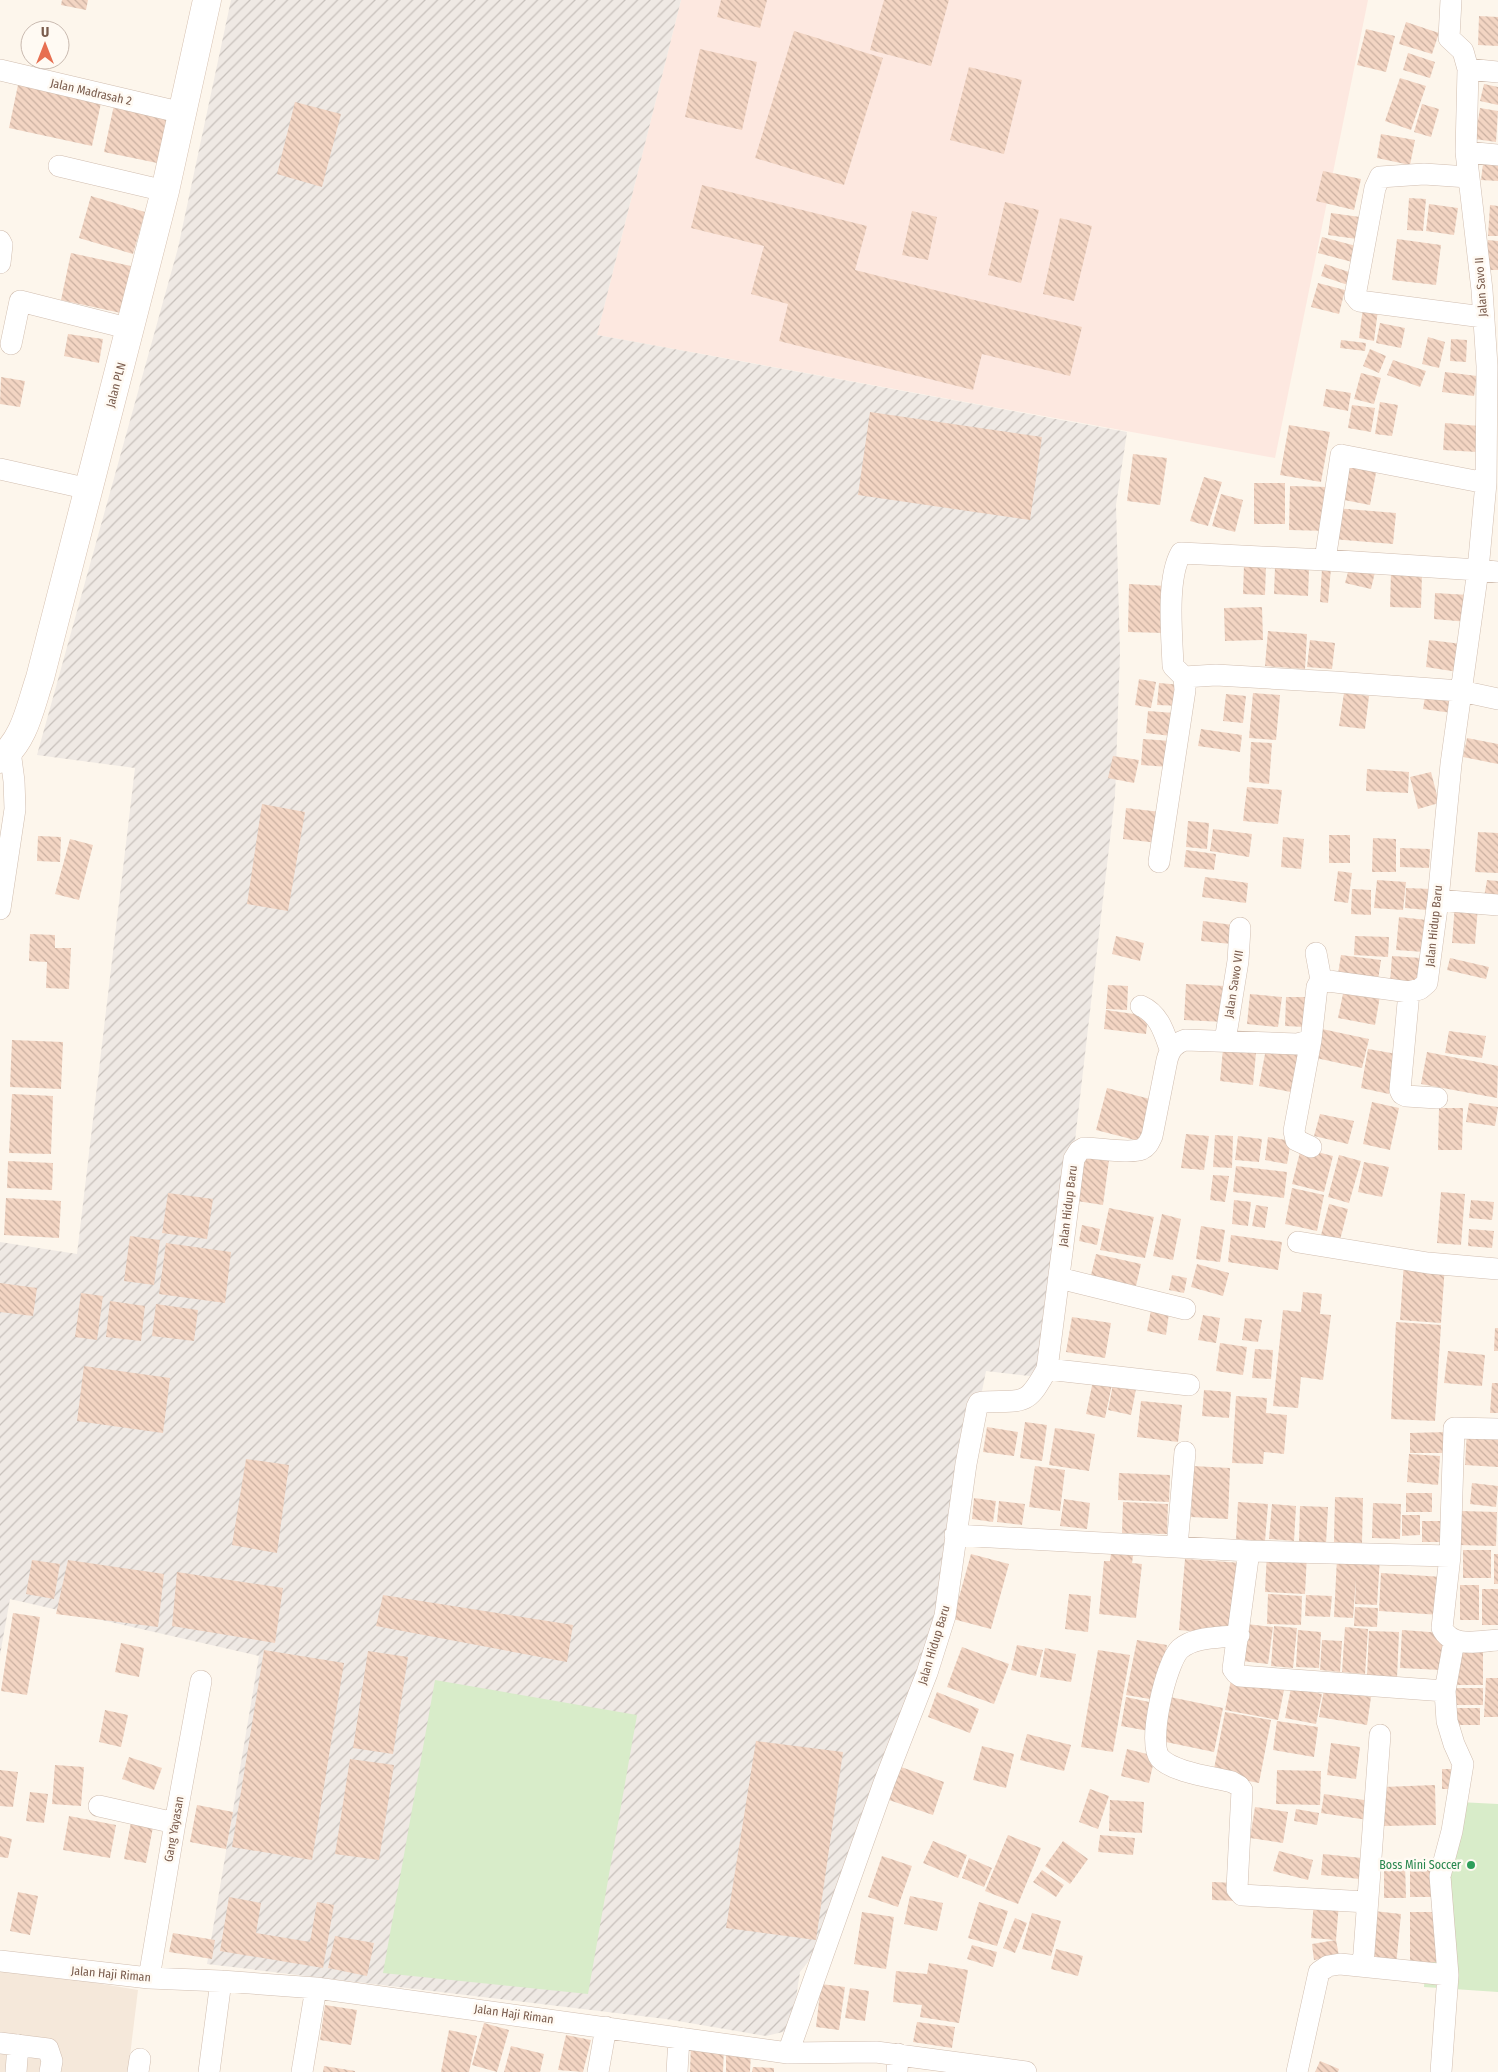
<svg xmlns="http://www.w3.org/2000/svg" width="1498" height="2072" viewBox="0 0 1498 2072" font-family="'Fira Sans Condensed',sans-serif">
<defs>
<pattern id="industrial-furrows" width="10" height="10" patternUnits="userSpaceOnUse" patternTransform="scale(1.25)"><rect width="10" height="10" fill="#efe9e4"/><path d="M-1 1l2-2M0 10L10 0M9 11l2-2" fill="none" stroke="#c7c0bb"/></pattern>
<pattern id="building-back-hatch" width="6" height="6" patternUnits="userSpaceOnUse" patternTransform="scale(1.25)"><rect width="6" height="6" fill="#f3d5c3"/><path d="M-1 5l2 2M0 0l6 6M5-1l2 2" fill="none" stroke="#cab0a1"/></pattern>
</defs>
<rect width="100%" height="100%" fill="#fdf6ec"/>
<path fill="#f5e8da" d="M0 1967 138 1990 128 2072H0Z"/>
<path fill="#fde8e0" d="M681 0H1368L1275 458 597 335Z"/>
<path fill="url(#industrial-furrows)" d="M231 0H681L597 335 1127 432 1116 505 1120 653 1115 796 1059 1278 1053 1350 1030 1376 986 1371 927 1666 829 1936 800 1972 791 2030 766 2036 666 2019 207 1964 259 1656 10 1599 0 1655V1242L77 1254 135 768 37 755 178 248Z"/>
<path fill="#d8ecc9" d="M435 1680 637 1715 588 1994 383 1973Z
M1459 1802 1498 1804V1992L1424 1987 1429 1925Z"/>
<path fill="url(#building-back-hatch)" d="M62 0H88L86 10 61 5Z
M721 0H767L760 28 717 17Z
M884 0H949L931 66 870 50Z
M1479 16 1498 17V46L1478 45Z
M1406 22 1439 33 1432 54 1399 44Z
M1366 29 1395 36 1386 72 1357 65Z
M794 31 883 58 844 185 755 158Z
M700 49 757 62 742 130 685 117Z
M1408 53 1435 62 1430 78 1403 70Z
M969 67 1022 80 1004 154 950 140Z
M1400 78 1426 86 1411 130 1385 121Z
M19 80 102 98 92 146 9 128Z
M1484 84 1498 87V105L1480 101Z
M295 102 341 114 322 187 277 174Z
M1422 104 1439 109 1431 137 1414 132Z
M114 105 172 117 162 164 104 152Z
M1480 108 1498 111 1496 142 1475 139Z
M1381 134 1415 140 1410 165 1377 158Z
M1484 156 1498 158V181L1481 180Z
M1323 171 1361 179 1354 210 1316 201Z
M702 185 867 226 855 270 1082 327 1070 376 982 354 973 390 779 341 788 304 751 294 764 246 691 228Z
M91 196 145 212 133 254 79 238Z
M1409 198 1426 199 1423 231 1407 230Z
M1005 202 1039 210 1021 283 988 275Z
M1429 204 1458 208 1454 235 1426 231Z
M1490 205 1498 206V236H1488Z
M912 211 937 217 928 260 902 255Z
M1331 213 1360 217 1357 239 1328 235Z
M1060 218 1092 226 1074 301 1043 294Z
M1322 237 1360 247 1356 263 1318 253Z
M1397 239 1441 245 1436 285 1392 280Z
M1488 240 1498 241V270H1487Z
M71 253 131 266 121 313 61 300Z
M1325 264 1352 273 1348 285 1321 276Z
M1318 283 1345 290 1339 314 1311 307Z
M1363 308 1378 310 1374 341 1359 338Z
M1380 323 1405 328 1401 348 1376 343Z
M68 334 103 339 99 363 64 356Z
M1428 337 1445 342 1439 368 1422 364Z
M1451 339 1467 340 1466 362 1450 361Z
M1341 340 1366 343 1365 351 1340 348Z
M1370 349 1386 356 1379 373 1363 366Z
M1393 360 1426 371 1420 387 1387 375Z
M1445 372 1477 376 1474 396 1442 392Z
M1361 373 1381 378 1374 404 1354 399Z
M1 377 25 381 20 407 0 404Z
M1326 389 1351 393 1348 411 1323 406Z
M1380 402 1398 405 1392 436 1375 434Z
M1352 405 1375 408 1371 432 1348 428Z
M870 412 1042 437 1030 520 858 495Z
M1445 423 1479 426 1477 452 1443 450Z
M1289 425 1330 432 1321 482 1280 475Z
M1133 454 1167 458 1160 505 1127 501Z
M1347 456 1378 462 1370 505 1339 499Z
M1204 477 1222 482 1208 526 1190 521Z
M1254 483H1285V524H1254Z
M1290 486 1328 487 1327 531 1289 530Z
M1221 494 1243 500 1235 532 1212 526Z
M1335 508 1396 513 1393 544 1332 539Z
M1244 565H1266L1265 595 1243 594Z
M1350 565 1375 572 1371 589 1345 583Z
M1275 567 1309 569 1308 596 1274 594Z
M1322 568H1331L1328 603 1320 602Z
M1391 572 1422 573 1421 608 1390 607Z
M1129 584 1167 586 1165 633 1128 632Z
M1435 593 1469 595 1468 622 1434 619Z
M1262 607 1263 640 1225 641 1224 608Z
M1268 631 1307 634 1305 669 1265 666Z
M1310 640 1335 643 1332 669 1307 667Z
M1429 640 1462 644 1458 672 1426 667Z
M1139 679 1156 682 1151 708 1135 705Z
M1159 683 1182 685 1181 706 1157 705Z
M1426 691 1455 695 1452 713 1423 709Z
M1253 693 1280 695 1276 740 1249 738Z
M1344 693 1369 696 1365 729 1339 726Z
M1226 694 1246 696 1243 723 1223 721Z
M1148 711 1174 713 1171 736 1146 733Z
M1201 729 1242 735 1240 752 1198 746Z
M1467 738 1498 744V764L1463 757Z
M1143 739 1171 741 1169 767 1141 765Z
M1251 742 1272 743 1269 784 1249 782Z
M1113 756 1139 760 1134 783 1108 778Z
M1367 769 1409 772 1408 793 1366 791Z
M1431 772 1439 803 1418 809 1410 777Z
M1247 787 1282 790 1278 824 1243 821Z
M262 804 305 812 288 911 247 904Z
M1126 808 1161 812 1158 843 1123 839Z
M1188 821 1209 823 1207 849 1186 847Z
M1213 829 1252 834 1249 857 1210 851Z
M1478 832 1498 833V873L1475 872Z
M1329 835H1350V863H1329Z
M38 836 61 837 60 862 37 861Z
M1283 837 1304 839 1301 869 1281 867Z
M1373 838 1396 839V872H1372Z
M70 839 93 845 79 900 55 894Z
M1400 848 1430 849 1429 868 1400 867Z
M1186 850 1216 854 1214 870 1184 867Z
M1338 871 1352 873 1348 903 1334 901Z
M1205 877 1248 883 1246 903 1202 897Z
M1377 880 1406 882 1403 910 1374 908Z
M1487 880 1498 881V899L1484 897Z
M1406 888 1432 889 1427 910 1405 908Z
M1352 889 1371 890V915L1351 914Z
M1455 904 1478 906 1475 944 1452 943Z
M1399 917 1427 920 1424 952 1396 950Z
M1203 921 1233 925 1231 944 1201 941Z
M30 934 55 935V948H71L69 989 46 988 47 962 29 961Z
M1116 936 1144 943 1140 961 1112 954Z
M1355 936 1389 937 1388 957 1354 955Z
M1341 955 1381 960 1378 980 1338 974Z
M1392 956 1421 958 1419 984 1390 982Z
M1450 958 1489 967 1486 979 1447 970Z
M1186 984 1225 986 1224 1022 1184 1020Z
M1108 985 1128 986 1127 1010 1106 1009Z
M1344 989 1380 996 1375 1025 1338 1018Z
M1250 994 1282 997 1278 1027 1247 1024Z
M1286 997H1306L1305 1027 1285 1026Z
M1106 1010 1148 1016 1146 1034 1104 1029Z
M1322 1029 1369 1039 1362 1068 1316 1058Z
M1449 1031 1486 1036 1482 1058 1445 1053Z
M12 1040 63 1042 61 1089 10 1087Z
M1267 1043 1304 1050 1296 1093 1259 1086Z
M1223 1049 1256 1053 1253 1085 1220 1081Z
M1368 1049 1397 1054 1389 1094 1361 1088Z
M1427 1052 1498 1066 1497 1098 1421 1084Z
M1107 1088 1154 1100 1143 1142 1096 1130Z
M12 1094 53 1096 51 1154 9 1153Z
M1372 1102 1399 1108 1390 1150 1363 1144Z
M1469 1103 1498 1107 1495 1126 1466 1122Z
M1439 1108H1463L1462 1150H1438Z
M1320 1114 1354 1121 1348 1144 1314 1136Z
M1186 1134 1209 1136 1204 1170 1181 1168Z
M1215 1135 1233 1136 1232 1168 1213 1167Z
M1238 1136 1262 1139 1259 1162 1235 1160Z
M1268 1137 1291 1141 1287 1164 1265 1160Z
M1301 1148 1333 1156 1324 1192 1292 1184Z
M1084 1149 1110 1153 1103 1205 1077 1201Z
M1339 1155 1361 1161 1349 1203 1328 1197Z
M8 1161 53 1163 52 1190 7 1188Z
M1364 1162 1389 1167 1382 1197 1358 1192Z
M1236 1166 1287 1172 1284 1198 1233 1192Z
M1213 1175 1229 1176 1225 1202 1210 1200Z
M1292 1188 1324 1195 1317 1231 1285 1224Z
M1441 1192 1465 1194 1461 1245 1437 1243Z
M168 1193 213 1199 207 1239 162 1233Z
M6 1198 61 1201 59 1238 4 1235Z
M1234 1200 1251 1202 1248 1226 1232 1224Z
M1471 1200 1494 1202 1492 1220 1469 1218Z
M1329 1204 1348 1209 1340 1240 1321 1235Z
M1256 1205 1268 1207 1265 1228 1252 1226Z
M1109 1208 1154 1217 1145 1258 1100 1250Z
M1162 1214 1181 1219 1173 1260 1153 1256Z
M1082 1225 1100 1229 1097 1245 1079 1241Z
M1201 1226 1225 1230 1220 1262 1196 1259Z
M1469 1229 1494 1231 1492 1248 1468 1246Z
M1231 1235 1282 1242 1278 1270 1228 1262Z
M130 1236 160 1240 154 1285 124 1281Z
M166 1243 231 1252 225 1303 159 1294Z
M1096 1254 1141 1264 1136 1286 1091 1275Z
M1404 1262 1445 1265 1441 1323 1400 1320Z
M1197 1264 1229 1273 1223 1296 1191 1287Z
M1172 1275 1187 1278 1184 1293 1169 1290Z
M0 1283 37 1288 33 1316 0 1312Z
M1303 1292 1322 1294 1320 1314 1331 1315 1323 1380 1301 1377 1298 1408 1273 1406 1283 1310 1301 1312Z
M81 1293 103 1296 97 1340 75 1337Z
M110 1301 145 1306 141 1341 106 1337Z
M156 1304 198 1310 194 1341 152 1336Z
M1151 1310 1169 1313 1166 1335 1147 1331Z
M1203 1315 1220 1318 1216 1343 1198 1340Z
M1072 1317 1111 1323 1105 1358 1066 1352Z
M1245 1318 1262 1320 1258 1342 1242 1340Z
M1396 1322 1441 1325 1435 1421 1391 1419Z
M1495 1328H1498V1351H1494Z
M1220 1343 1247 1347 1243 1375 1216 1371Z
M1255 1349 1273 1350 1271 1379 1252 1378Z
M1448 1351 1485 1355 1482 1386 1444 1383Z
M84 1366 170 1378 163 1433 77 1421Z
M1093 1381 1112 1384 1105 1418 1086 1414Z
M1492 1383H1498V1413H1490Z
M1113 1384 1136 1389 1131 1415 1108 1410Z
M1204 1390 1231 1392 1229 1418 1202 1416Z
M1236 1396 1267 1398 1266 1413 1287 1415 1284 1454 1264 1452 1263 1464 1232 1463Z
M1141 1401 1182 1405 1178 1442 1137 1437Z
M1025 1422 1047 1425 1042 1461 1020 1458Z
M987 1427 1018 1432 1014 1456 983 1452Z
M1055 1428 1095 1434 1089 1471 1049 1465Z
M1467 1431 1498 1433V1467L1465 1465Z
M1448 1432 1449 1453H1410V1433Z
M1409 1454 1440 1456 1438 1485 1407 1482Z
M246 1459 289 1465 277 1553 232 1545Z
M1035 1466 1065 1470 1060 1511 1029 1507Z
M1193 1466 1230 1468 1228 1519 1191 1517Z
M1119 1473 1170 1475 1169 1502 1118 1500Z
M1472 1483 1498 1486 1496 1507 1470 1504Z
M1406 1493H1432V1512H1406Z
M1335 1497 1363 1498 1362 1543 1334 1542Z
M974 1498 996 1501 993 1522 972 1519Z
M1064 1499 1090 1503 1087 1529 1060 1526Z
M999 1501 1025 1504 1022 1525 997 1522Z
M1123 1502 1168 1504 1167 1534 1122 1533Z
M1238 1502 1268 1504 1265 1541 1236 1539Z
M1373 1503 1401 1504 1400 1539 1372 1538Z
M1272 1504 1296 1506 1294 1541 1269 1539Z
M1300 1506 1328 1507 1326 1544 1299 1542Z
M1461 1511 1497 1512 1496 1546 1460 1545Z
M1402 1515H1420V1535L1402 1536Z
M1422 1521H1448V1542H1422Z
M1112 1547 1134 1549 1132 1563 1142 1564 1136 1618 1099 1614 1104 1561H1110Z
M1463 1550H1491V1578H1463Z
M1267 1552 1307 1554 1305 1594 1265 1592Z
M971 1554 1009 1564 991 1629 953 1619Z
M1494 1554H1498V1584H1494Z
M1380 1557 1377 1605 1355 1604 1356 1579 1353 1618 1334 1617 1337 1558Z
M1185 1559 1242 1563 1236 1635 1179 1630Z
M32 1560 60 1564 54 1599 26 1594Z
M68 1560 164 1574 158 1627 56 1614Z
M177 1572 283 1588 275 1643 172 1626Z
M1381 1573 1443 1577 1441 1615 1379 1611Z
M1460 1585H1479V1620H1460Z
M1482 1589H1498V1625H1482Z
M1069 1594 1091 1596 1088 1632 1065 1629Z
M1268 1594 1302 1596 1301 1625 1267 1624Z
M383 1595 573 1625 567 1662 376 1626Z
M1306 1595 1332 1596 1330 1617 1305 1616Z
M1355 1607 1378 1608 1377 1627 1354 1626Z
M13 1613 40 1617 27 1695 1 1691Z
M1247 1624 1273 1627 1268 1664 1242 1661Z
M1274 1626 1297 1628 1293 1668 1271 1666Z
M1345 1627 1368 1629 1365 1674 1342 1672Z
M1298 1630 1321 1632 1319 1668 1296 1667Z
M1402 1630 1443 1633 1441 1670 1400 1668Z
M1369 1631 1399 1632 1397 1678 1367 1676Z
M1137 1640 1167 1645 1156 1700 1126 1695Z
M1322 1640 1342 1641 1340 1672 1320 1670Z
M121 1643 144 1648 139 1677 115 1672Z
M1017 1645 1043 1650 1036 1676 1011 1670Z
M1456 1646H1483V1685H1456Z
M962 1647 1009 1664 994 1704 947 1687Z
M1045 1648 1076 1654 1071 1682 1040 1677Z
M264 1650 344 1663 312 1860 232 1847Z
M1098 1650 1130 1655 1113 1752 1081 1747Z
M368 1651 408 1657 393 1754 353 1748Z
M1486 1678H1498V1717H1484Z
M1231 1680 1284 1690 1278 1720 1225 1710Z
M1291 1688 1322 1694 1316 1724 1285 1718Z
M1455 1688H1483V1705H1455Z
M1324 1690 1371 1697 1367 1725 1319 1717Z
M937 1692 979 1709 970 1733 928 1717Z
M1126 1697 1154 1703 1149 1731 1121 1726Z
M1170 1697 1223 1708 1214 1752 1161 1741Z
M1452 1708H1480V1725H1453Z
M105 1710 128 1715 121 1747 99 1742Z
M1225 1712 1271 1720 1259 1783 1213 1774Z
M1277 1721 1318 1727 1314 1757 1273 1750Z
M1027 1734 1071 1745 1064 1771 1020 1760Z
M756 1741 843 1752 816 1940 726 1928Z
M1331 1743 1360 1747 1356 1779 1327 1775Z
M982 1746 1014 1754 1006 1788 973 1780Z
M1127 1749 1155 1756 1149 1783 1121 1776Z
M129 1757 162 1768 154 1790 122 1779Z
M350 1759 394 1765 379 1860 335 1854Z
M55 1765 84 1767 81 1806 52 1804Z
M901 1767 944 1782 933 1815 889 1800Z
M1442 1769H1457L1456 1789H1442Z
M0 1770 18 1772 13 1807 0 1806Z
M1277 1770 1321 1771 1320 1805 1276 1804Z
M1435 1785 1436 1825 1384 1826 1383 1787Z
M1090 1789 1109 1796 1098 1829 1079 1822Z
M30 1792 48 1794 44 1823 26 1821Z
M1324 1794 1371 1801 1368 1820 1321 1813Z
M1110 1800 1144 1802 1142 1833 1109 1831Z
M197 1805 233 1812 226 1849 190 1842Z
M1255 1807 1288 1812 1283 1843 1250 1838Z
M1296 1809 1319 1813 1317 1825 1294 1821Z
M69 1816 116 1825 110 1858 63 1850Z
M132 1817 154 1822 146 1863 124 1859Z
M1008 1835 1041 1848 1018 1904 985 1891Z
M1100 1835 1135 1838 1133 1855 1098 1852Z
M0 1836 12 1839 8 1858 0 1857Z
M933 1841 967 1855 958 1878 923 1863Z
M1063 1841 1088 1859 1070 1884 1045 1866Z
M1279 1851 1313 1860 1308 1880 1273 1871Z
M1323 1854 1362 1858 1360 1879 1321 1875Z
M882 1856 912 1866 898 1907 868 1897Z
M969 1858 992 1868 984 1887 962 1878Z
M1384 1863H1405L1406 1898H1384Z
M1436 1869V1897H1410V1870Z
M1042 1870 1064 1885 1056 1897 1033 1882Z
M1212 1882 1237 1883 1236 1901 1212 1900Z
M18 1892 38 1896 30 1935 10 1931Z
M910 1896 943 1903 937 1931 904 1924Z
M229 1897 261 1903 256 1933 310 1942 317 1902 334 1905 323 1968 220 1951Z
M1314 1901 1339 1903 1336 1940 1311 1938Z
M979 1902 1008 1911 997 1946 968 1938Z
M1374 1911 1401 1914 1396 1966 1369 1964Z
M862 1912 894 1917 886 1969 854 1964Z
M1410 1912H1436V1962L1410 1963Z
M1032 1913 1061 1921 1051 1956 1022 1949Z
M1015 1918 1027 1923 1015 1953 1003 1948Z
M173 1933 215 1940 212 1959 169 1952Z
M335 1936 374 1943 367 1976 328 1968Z
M1336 1940 1339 1956 1314 1960 1312 1944Z
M972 1945 997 1952 993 1967 967 1959Z
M1056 1949 1083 1956 1078 1976 1051 1969Z
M929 1963 968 1970 959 2023 920 2017 922 2005 893 2002 896 1971 927 1974Z
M821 1984 845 1987 839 2030 816 2027Z
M850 1988 869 1991 865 2021 845 2018Z
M325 2005 357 2010 351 2045 320 2040Z
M917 2022 955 2027 952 2048 913 2042Z
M484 2023 509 2030 497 2072 472 2065Z
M449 2030 477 2036 469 2072H441Z
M566 2035 591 2040 583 2072 558 2070Z
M691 2044 724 2046 723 2072H690Z
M511 2046 544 2054 540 2072H504Z
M726 2050 751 2051 750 2072H726Z
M1320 2061 1339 2069 1338 2072H1315Z
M324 2066 355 2071V2072H323Z
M753 2067 774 2068V2072H752Z"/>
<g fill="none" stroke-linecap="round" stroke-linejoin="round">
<g stroke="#d1beb0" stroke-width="22">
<path id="street" d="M1468 69 1498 72
M0 70 183 113
M1466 152 1498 155
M59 166 165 191
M1468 177 1424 174 1380 177 1375 188 1355 296 1359 301 1483 317
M0 241 2 245 0 263
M11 344 20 301 131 329
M0 469 89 489
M1325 560 1341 455 1486 483
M1184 677 1216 675 1335 682 1461 691 1498 699
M1159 862 1185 690 1184 677 1173 666C1172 636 1166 579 1181 553L1325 560 1478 570 1486 483 1487 366 1482 290 1466 152 1468 69 1463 51 1449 38 1451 0
M1438 900 1498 905
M0 909 15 809 14 781 10 751
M1316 953 1321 980
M1409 992 1400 1090 1402 1094 1406 1096 1437 1098
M1141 1006C1159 1014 1164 1032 1170 1049
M1311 1040 1294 1131 1296 1140 1311 1147
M1225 1041 1238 961 1240 928
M1298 1242 1428 1263 1498 1269
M1059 1278 1185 1309
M1047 1369 1189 1385
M955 1535 1249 1551 1450 1556 1442 1628C1452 1649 1479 1641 1498 1640
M1177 1547 1185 1452
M1249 1551 1233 1669 1236 1673 1240 1676 1445 1691
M1450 1556 1454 1428 1498 1429
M1239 1635C1220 1638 1195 1636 1180 1649 1166 1662 1147 1743 1160 1758 1172 1772 1213 1777 1232 1782L1239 1786 1242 1790 1237 1889 1242 1895 1367 1902
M99 1806 175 1823
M0 1961 149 1978 221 1981 316 1988 788 2053 876 2052 1026 2072
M1363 1966 1380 1735
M149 1978 175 1823 201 1681
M0 2043 48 2049 52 2061 50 2072
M788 2053 884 1783 927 1673 945 1616 966 1464 977 1407 979 1403 983 1402C1025 1400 1026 1407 1047 1369L1074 1159 1079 1151 1084 1148C1098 1148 1130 1154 1142 1149 1148 1146 1149 1142 1152 1136L1167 1060C1170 1049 1174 1044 1185 1040L1297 1044 1311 1040 1317 987 1321 980 1409 992 1420 989 1427 983 1438 900 1451 764 1478 570 1498 572
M16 2072 18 2045
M138 2072 140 2059
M209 2072 221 1981
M302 2072 316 1988
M598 2072 606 2027
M677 2072 679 2038
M897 2072 898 2054
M1297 2072 1319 1972 1328 1966 1340 1964 1448 1975
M1441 2072 1448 1975 1440 1876 1452 1831 1463 1764 1454 1744 1447 1721 1445 1691 1454 1641"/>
</g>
<g stroke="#d6c0b0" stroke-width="29">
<path id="secondary" d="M0 759C25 740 30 707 40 678L165 191 207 0"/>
</g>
<use href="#street" stroke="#fff" stroke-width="21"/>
<use href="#secondary" stroke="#fff" stroke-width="28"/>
</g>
<circle fill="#2e9e5b" stroke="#fffaf3" stroke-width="2" cx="1471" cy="1865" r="5"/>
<g text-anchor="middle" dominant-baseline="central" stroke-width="5" stroke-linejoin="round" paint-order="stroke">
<g font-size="12" fill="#7a5c4d" stroke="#fffaf3">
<text transform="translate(91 92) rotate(13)">Jalan Madrasah 2</text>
<text transform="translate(1481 287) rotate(-94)">Jalan Savo II</text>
<text transform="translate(116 385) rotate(-75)">Jalan PLN</text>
<text transform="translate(1434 926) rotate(-84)">Jalan Hidup Baru</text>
<text transform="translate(1234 984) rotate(-81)">Jalan Sawo VII</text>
<text transform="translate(1068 1206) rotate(-83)">Jalan Hidup Baru</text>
<text transform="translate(934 1645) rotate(-73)">Jalan Hidup Baru</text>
<text transform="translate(174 1829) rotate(-80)">Gang Yayasan</text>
<text transform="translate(111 1974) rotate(5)">Jalan Haji Riman</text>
<text transform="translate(514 2014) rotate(8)">Jalan Haji Riman</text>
</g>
<g font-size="12" fill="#27864d" stroke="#fffaf3" text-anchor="end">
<text x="1461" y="1865">Boss Mini Soccer</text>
</g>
</g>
<g transform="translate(45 45)"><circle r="24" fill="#fffaf3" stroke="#cabbb1"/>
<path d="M0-4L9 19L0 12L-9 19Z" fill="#e76f51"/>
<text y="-8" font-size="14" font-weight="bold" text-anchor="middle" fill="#7a5c4d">U</text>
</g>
</svg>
